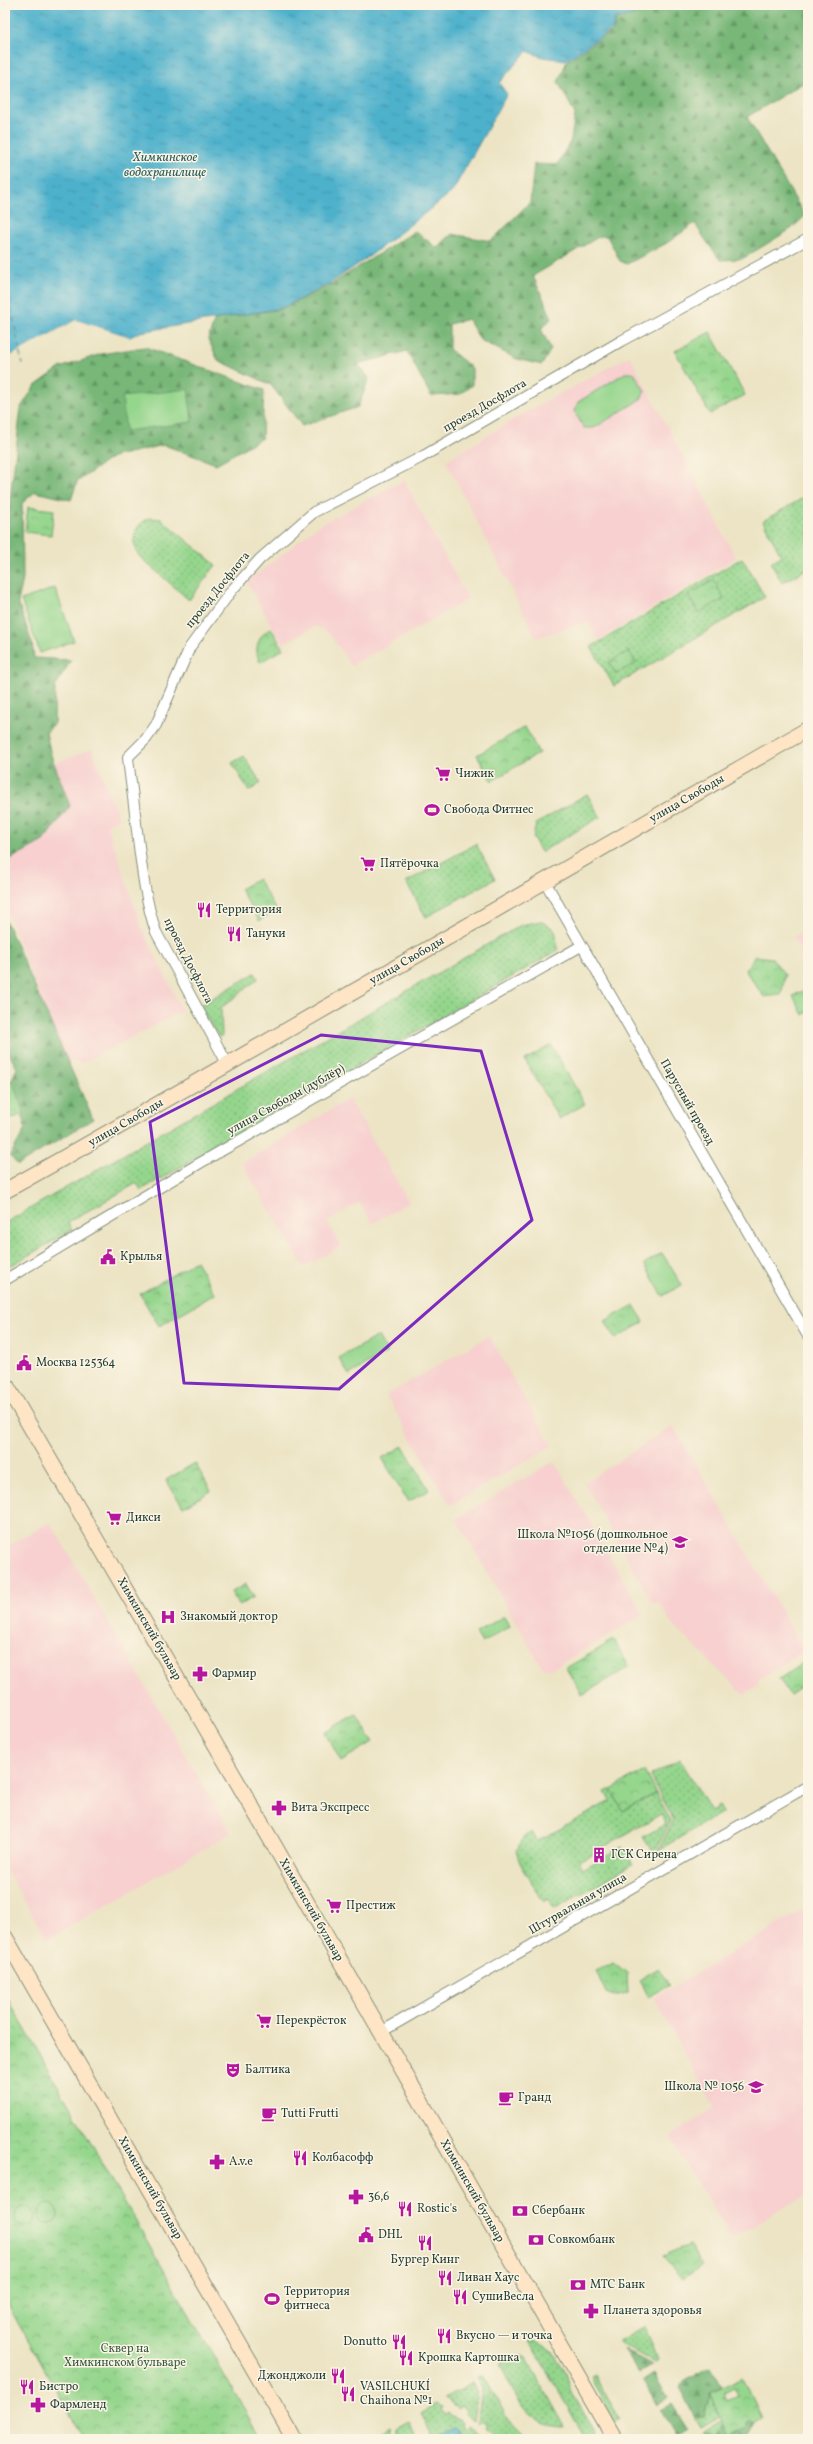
<svg xmlns="http://www.w3.org/2000/svg" width="813" height="2444" viewBox="0 0 813 2444" font-family="Vollkorn,serif">
<defs>
<pattern id="grass-dots" width="8" height="8" patternUnits="userSpaceOnUse"><rect width="8" height="8" fill="#95d68d"/><path d="M2 2h.1M6 6h.1" fill="none" stroke="#79af74" stroke-width="1.8" stroke-linecap="round"/></pattern>
<pattern id="forest-firs" width="22" height="20" patternUnits="userSpaceOnUse"><rect width="22" height="20" fill="#78b778"/><path d="M5 1l3.5 6h-7zM16 11l3.5 6h-7z" fill="#629663"/></pattern>
<pattern id="park-crowns" width="20" height="18" patternUnits="userSpaceOnUse"><rect width="20" height="18" fill="#95d68d"/><path d="M2 6a3 3 0 1 1 6 0M12 15a3 3 0 1 1 6 0" fill="none" stroke="#79af74"/></pattern>
<pattern id="water-ripples" width="26" height="14" patternUnits="userSpaceOnUse"><rect width="26" height="14" fill="#4db1cc"/><path d="M2 4q2-2 4 0t4 0M15 11q2-2 4 0t4 0" fill="none" stroke="#3f91a6"/></pattern>
</defs>
<rect width="100%" height="100%" fill="#fcf5e5"/>
<filter id="ink" filterUnits="userSpaceOnUse"><feTurbulence type="fractalNoise" baseFrequency=".025" numOctaves="2"/><feDisplacementMap in="SourceGraphic" scale="8" xChannelSelector="R" yChannelSelector="G"/><feConvolveMatrix kernelMatrix="1 2 1 2 8 2 1 2 1" color-interpolation-filters="sRGB"/></filter>
<filter id="wash" filterUnits="userSpaceOnUse"><feTurbulence type="fractalNoise" baseFrequency=".012" numOctaves="4" result="noise"/><feDisplacementMap in="SourceGraphic" scale="16" xChannelSelector="R" yChannelSelector="G"/><feGaussianBlur stdDeviation="0.9" result="paint"/><feColorMatrix in="noise" values="0 0 0 0 0 0 0 0 0 0 0 0 0 0 0 0 0 1.4 0 .05"/><feComposite in="paint" operator="in"/></filter>
<g filter="url(#wash)">
<rect width="100%" height="100%" fill="#ece4c4"/>
<path fill="#f7d0cf" d="M630 356 736 558 598 640 587 622 536 638 446 461 526 412Z
M404 480 468 599 351 666 330 634 316 626 282 644 247 582 318 526Z
M92 749 119 818 107 825 142 928 182 1011 83 1063 65 1060 5 906V782Z
M808 928V963L793 937Z
M349 1099 409 1202 372 1224 359 1202 327 1222 341 1246 304 1267 242 1163Z
M489 1336 552 1446 450 1505 386 1395Z
M673 1426 804 1650 758 1680V1685L744 1695 670 1622 659 1602 654 1605 584 1483Z
M554 1461 644 1615 551 1669 542 1667 456 1519Z
M50 1522 231 1833 47 1940 5 1868V1548Z
M808 1907V2193L732 2239 670 2137 715 2108 654 1998Z"/>
<path fill="url(#grass-dots)" stroke="#5a8a60" d="M808 495V568L782 583 771 562 781 556 763 521Z
M150 518 161 519 216 565 189 600 139 556C130 541 133 525 150 518Z
M742 558 765 597 614 686 591 647Z
M244 756 261 783 249 791 232 763Z
M587 794 600 817 541 852 533 838 536 824Z
M476 844 495 879 426 917 406 882Z
M541 921 555 930 558 949 555 952 141 1190 137 1183 68 1222 72 1230 5 1269V1223L521 925Z
M255 973 258 979 221 1008 222 1036 219 1037 199 1006Z
M680 1759 711 1811 719 1806 723 1812 657 1851 674 1820 650 1776Z
M611 1789 623 1811 656 1793 671 1821 653 1853 643 1837 666 1824 661 1814 579 1861 583 1869 623 1846 633 1864 554 1909 548 1898 543 1901 520 1863 516 1851 525 1836 532 1832 538 1841 610 1801 605 1792Z
M645 2326 658 2361 656 2363 621 2345 619 2342Z
M531 2338 553 2351 565 2370 572 2393 595 2432 591 2439H586L529 2340Z
M518 2355 527 2358 565 2427C526 2427 516 2394 500 2365Z
M483 2375 508 2420 524 2436 522 2439H506L502 2436 499 2439 485 2429 487 2425 482 2422 479 2425 478 2424 483 2389 477 2378Z
M594 2375 620 2419 615 2422 590 2377Z
M473 2383 478 2393 474 2421 465 2414 467 2410 460 2406 458 2409 444 2399Z
M710 2394 720 2417 700 2428 694 2416H704Z
M436 2405 442 2409 440 2411 446 2415 448 2413 463 2423 462 2426 467 2430 469 2427 484 2439H469L454 2428 434 2438 421 2413Z
M722 2420 724 2425 718 2437H713L709 2433 704 2434 703 2432Z
M409 2421 419 2439 399 2438 396 2428Z
M390 2427 392 2439H374L375 2437Z"/>
<path fill="url(#forest-firs)" stroke="#4c7a56" d="M648 5H808V80L747 117 805 216 791 229 742 259 720 260C712 248 701 235 695 223L667 243 627 264 620 261 607 236H600L533 276 552 318 541 329 551 349 542 365 517 359 480 340 468 319 449 324V349L472 368V385L460 394 431 396 407 351 358 364 369 378 358 407 302 426 271 385 218 360 208 339 215 319 282 309 330 285 415 231 437 248 452 234 491 241 530 202 534 164 557 165 571 140 575 114 558 82 567 61 614 30 616 19C627 18 641 15 648 5Z
M145 347 264 390 262 438 216 464 164 445 112 457 77 482 71 500 35 492 22 503 23 579 18 602 32 643 34 658 71 660 55 687 54 723 46 733 51 755 70 806 43 841 5 862V543L21 407 35 386 60 368 101 354Z
M5 919 93 1119 18 1165 10 1156 25 1129 20 1107 5 1095 17 1068 7 1050H5Z
M623 2350 653 2365 639 2374Z
M710 2367 721 2388 710 2394 704 2416H694L680 2389 682 2383Z
M654 2374 668 2398 658 2405 643 2381Z
M672 2405 687 2429 676 2436 661 2411Z
M750 2420 756 2423 746 2439H707L704 2434 710 2433 713 2437H717L724 2425 730 2436 747 2427V2422Z"/>
<path fill="url(#park-crowns)" stroke="#5a8a60" fill-rule="evenodd" d="M710 332 745 395 710 414 675 351Z
M28 507 54 510 51 535 25 532Z
M714 580 724 599 698 613 688 595Z
M271 628 283 649 260 662C253 649 258 636 271 628Z
M629 651 636 663 616 674 609 662Z
M525 727 539 753 492 781 477 755Z
M258 879 277 911 259 921 240 889Z
M755 956 772 958 785 975 781 995 764 997 745 970Z
M808 988V1012L803 1015 793 996Z
M551 1045 585 1104 559 1119 525 1060Z
M12 1081 24 1114 5 1121V1084Z
M196 1261 215 1294 159 1326 140 1294Z
M634 1305 644 1322 615 1339 605 1321Z
M403 1446 429 1490 408 1502 382 1458Z
M195 1463 211 1491 183 1507 166 1480Z
M246 1584 254 1597 239 1605 231 1592Z
M614 1640 629 1667 582 1695 566 1668Z
M804 1662 808 1667V1683L790 1695 779 1679Z
M356 1714 373 1742 341 1761 325 1733Z
M644 1771 656 1793 623 1811 611 1789Z
M613 1963 627 1974 628 1993C620 1997 614 1997 606 1993L596 1971Z
M659 1968 669 1985 649 1997 639 1980Z
M5 1994 261 2439H84L5 2299Z
M689 2245 702 2265 683 2279 663 2256Z
M743 2378 762 2418 754 2423 750 2420 747 2422V2427L729 2436 710 2394ZM734 2388 738 2395 727 2400 724 2393Z"/>
<path fill="#95d68d" stroke="#5a8a60" d="M625 373H634L645 391 641 399 594 428H584L574 411 578 402Z
M188 389 192 422 126 431 122 397Z
M55 588 74 641 40 653 21 600Z
M662 1253 682 1285 663 1296 644 1264Z
M378 1336 387 1352 349 1375 339 1358Z
M504 1616 510 1626 482 1643 476 1633Z
M38 2214a10 10 0 1 1 20 0a10 10 0 1 1-20 0Z
M15 2217a10 10 0 1 1 20 0a10 10 0 1 1-20 0Z"/>
<path fill="url(#water-ripples)" stroke="#367780" d="M5 5H647C641 14 625 17 615 18L613 29 566 60 542 57 527 51 499 83 507 94 452 192 370 256 329 284 282 308 140 332 130 337 76 320 5 359Z
M454 2428 469 2439H432Z"/>
<path fill="#ece4c4" d="M76 320 130 337 128 338 76 322 5 361V359Z"/>
<g fill="none" stroke-linecap="round" stroke-linejoin="round">
<path stroke="#2d6062" stroke-width="1" stroke-dasharray="5 4" stroke-linecap="butt" d="M5 273 22 364"/>
</g>
</g>
<g filter="url(#ink)">
<g fill="none" stroke-linecap="round" stroke-linejoin="round">
<g stroke="#86907c" stroke-width="12">
<path id="minor" d="M544 880 808 1336
M228 1065 156 932C144 897 141 860 136 823 134 801 130 779 128 757L146 739 156 725 190 647 232 590 260 559 314 512 420 458 621 341 808 239
M5 1280 200 1163 581 946
M381 2032 808 1786"/>
</g>
<g stroke="#86907c" stroke-width="17">
<path id="secondary" d="M5 1191C274 1040 540 883 808 729
M5 1383 274 1845 614 2439
M5 1937 294 2439"/>
</g>
<use href="#minor" stroke="#fff" stroke-width="10"/>
<use href="#secondary" stroke="#fde5c5" stroke-width="15"/>
</g>
</g>
<path fill="none" stroke="#7b2cbf" stroke-width="3" stroke-linejoin="round" d="M321 1035 481 1051 532 1220 339 1389 184 1383 150 1122Z"/>
<defs>
<g id="supermarket-bare" transform="scale(1.2)"><path d="M-6-5.5h2.5l.6 2H6L4.5 2H-2.5L-4.4-4H-6ZM-1.5 3.2a1.3 1.3 0 1 0 .1 0ZM3 3.2a1.3 1.3 0 1 0 .1 0Z" fill="#b5179e" stroke="#fcf5e5" stroke-width="2.5" paint-order="stroke"/></g>
<g id="stadium-bare" transform="scale(1.2)"><path d="M0-5a6.5 5 0 1 0 0 10a6.5 5 0 1 0 0-10ZM-3.5-1.8h7v3.6h-7Z" fill="#b5179e" stroke="#fcf5e5" stroke-width="2.5" paint-order="stroke"/></g>
<g id="restaurant-bare" transform="scale(1.2)"><path d="M-5-6h1v4h1v-4h1v4h1v-4h1v5L-1.5 .5V6h-2V.5L-5-1ZM5-6V6H3V1.5H1.5Q1.5-4 5-6Z" fill="#b5179e" stroke="#fcf5e5" stroke-width="2.5" paint-order="stroke"/></g>
<g id="civic-bare" transform="scale(1.2)"><path d="M-.6-6.5H3V-4.5H.6V-3L4-1V1h2V6H-6V1h2V-1L-.6-3ZM-1.2 2.5V6h2.4V2.5Z" fill="#b5179e" stroke="#fcf5e5" stroke-width="2.5" paint-order="stroke"/></g>
<g id="school-bare" transform="scale(1.2)"><path d="M0-5L7-2L0 1L-7-2ZM-4 1L0 2.5L4 1V4Q0 6-4 4Z" fill="#b5179e" stroke="#fcf5e5" stroke-width="2.5" paint-order="stroke"/></g>
<g id="hospital-bare" transform="scale(1.2)"><path d="M-5-5h3v3.5h4V-5h3V5h-3V1.5h-4V5h-3Z" fill="#b5179e" stroke="#fcf5e5" stroke-width="2.5" paint-order="stroke"/></g>
<g id="pharmacy-bare" transform="scale(1.2)"><path d="M-2-6h4v4h4v4h-4v4h-4v-4h-4v-4h4Z" fill="#b5179e" stroke="#fcf5e5" stroke-width="2.5" paint-order="stroke"/></g>
<g id="building-bare" transform="scale(1.2)"><path d="M-4-6H4V6H1V3H-1V6H-4ZM-2.5-4.3h1.7v1.8h-1.7ZM.8-4.3h1.7v1.8H.8ZM-2.5-1h1.7V.8h-1.7ZM.8-1h1.7V.8H.8Z" fill="#b5179e" stroke="#fcf5e5" stroke-width="2.5" paint-order="stroke"/></g>
<g id="theatre-bare" transform="scale(1.2)"><path d="M-5-5.5Q0-4 5-5.5V0Q5 5 0 6Q-5 5-5 0ZM-3.3-2.5H-1v1.5H-3.3ZM1-2.5H3.3v1.5H1ZM-2.8 1Q0 5.5 2.8 1Z" fill="#b5179e" stroke="#fcf5e5" stroke-width="2.5" paint-order="stroke"/></g>
<g id="cafe-bare" transform="scale(1.2)"><path d="M-5.5-4.5H6V0H3Q3 3.5 0 3.5H-2.5Q-5.5 3.5-5.5 0ZM3-3.2v2h1.7v-2ZM-6 4.5H4V6H-6Z" fill="#b5179e" stroke="#fcf5e5" stroke-width="2.5" paint-order="stroke"/></g>
<g id="bank-bare" transform="scale(1.2)"><path d="M-6-4H6V4H-6ZM0-2.3a2.3 2.3 0 1 0 0 4.6a2.3 2.3 0 1 0 0-4.6Z" fill="#b5179e" stroke="#fcf5e5" stroke-width="2.5" paint-order="stroke"/></g>
</defs>
<g fill-rule="evenodd">
<use href="#supermarket-bare" x="443" y="774"/>
<use href="#stadium-bare" x="432" y="810"/>
<use href="#supermarket-bare" x="368" y="864"/>
<use href="#restaurant-bare" x="204" y="910"/>
<use href="#restaurant-bare" x="234" y="934"/>
<use href="#civic-bare" x="108" y="1257"/>
<use href="#civic-bare" x="24" y="1363"/>
<use href="#supermarket-bare" x="114" y="1518"/>
<use href="#school-bare" x="680" y="1542"/>
<use href="#hospital-bare" x="168" y="1617"/>
<use href="#pharmacy-bare" x="200" y="1674"/>
<use href="#pharmacy-bare" x="279" y="1808"/>
<use href="#building-bare" x="599" y="1855"/>
<use href="#supermarket-bare" x="334" y="1906"/>
<use href="#supermarket-bare" x="264" y="2021"/>
<use href="#theatre-bare" x="233" y="2070"/>
<use href="#school-bare" x="756" y="2087"/>
<use href="#cafe-bare" x="506" y="2098"/>
<use href="#cafe-bare" x="269" y="2114"/>
<use href="#restaurant-bare" x="300" y="2158"/>
<use href="#pharmacy-bare" x="217" y="2162"/>
<use href="#pharmacy-bare" x="356" y="2197"/>
<use href="#restaurant-bare" x="405" y="2209"/>
<use href="#bank-bare" x="520" y="2211"/>
<use href="#civic-bare" x="366" y="2235"/>
<use href="#bank-bare" x="536" y="2240"/>
<use href="#restaurant-bare" x="425" y="2243"/>
<use href="#restaurant-bare" x="445" y="2278"/>
<use href="#bank-bare" x="578" y="2285"/>
<use href="#restaurant-bare" x="460" y="2297"/>
<use href="#stadium-bare" x="272" y="2299"/>
<use href="#pharmacy-bare" x="591" y="2311"/>
<use href="#restaurant-bare" x="444" y="2336"/>
<use href="#restaurant-bare" x="399" y="2342"/>
<use href="#restaurant-bare" x="406" y="2358"/>
<use href="#restaurant-bare" x="338" y="2376"/>
<use href="#restaurant-bare" x="27" y="2387"/>
<use href="#restaurant-bare" x="348" y="2394"/>
<use href="#pharmacy-bare" x="38" y="2405"/>
</g>
<g text-anchor="middle" dominant-baseline="central" stroke-width="3" stroke-linejoin="round" paint-order="stroke">
<g font-size="12" fill="#1f3d34" stroke="#fcf5e5">
<text transform="translate(485 406) rotate(-30)">проезд Досфлота</text>
<text transform="translate(218 590) rotate(-51)">проезд Досфлота</text>
<text transform="translate(687 799) rotate(-30)">улица Свободы</text>
<text transform="translate(188 961) rotate(63)">проезд Досфлота</text>
<text transform="translate(407 961) rotate(-30)">улица Свободы</text>
<text transform="translate(286 1100) rotate(-29)">улица Свободы (дублёр)</text>
<text transform="translate(687 1102) rotate(60)">Парусный проезд</text>
<text transform="translate(126 1123) rotate(-30)">улица Свободы</text>
<text transform="translate(149 1629) rotate(60)">Химкинский бульвар</text>
<text transform="translate(578 1904) rotate(-30)">Штурвальная улица</text>
<text transform="translate(311 1910) rotate(60)">Химкинский бульвар</text>
<text transform="translate(150 2188) rotate(60)">Химкинский бульвар</text>
<text transform="translate(472 2191) rotate(60)">Химкинский бульвар</text>
</g>
<g font-size="12" fill="#1f3d34" stroke="#fcf5e5" text-anchor="start">
<text x="455" y="774">Чижик</text>
<text x="444" y="810">Свобода Фитнес</text>
<text x="380" y="864">Пятёрочка</text>
<text x="216" y="910">Территория</text>
<text x="246" y="934">Тануки</text>
<text x="120" y="1257">Крылья</text>
<text x="36" y="1363">Москва 125364</text>
<text x="126" y="1518">Дикси</text>
<text x="668" y="1535" text-anchor="end">Школа №1056 (дошкольное<tspan x="668" dy="14">отделение №4)</tspan></text>
<text x="180" y="1617">Знакомый доктор</text>
<text x="212" y="1674">Фармир</text>
<text x="291" y="1808">Вита Экспресс</text>
<text x="611" y="1855">ГСК Сирена</text>
<text x="346" y="1906">Престиж</text>
<text x="276" y="2021">Перекрёсток</text>
<text x="245" y="2070">Балтика</text>
<text x="744" y="2087" text-anchor="end">Школа № 1056</text>
<text x="518" y="2098">Гранд</text>
<text x="281" y="2114">Tutti Frutti</text>
<text x="312" y="2158">Колбасофф</text>
<text x="229" y="2162">A.v.e</text>
<text x="368" y="2197">36,6</text>
<text x="417" y="2209">Rostic's</text>
<text x="532" y="2211">Сбербанк</text>
<text x="378" y="2235">DHL</text>
<text x="548" y="2240">Совкомбанк</text>
<text x="425" y="2260" text-anchor="middle">Бургер Кинг</text>
<text x="457" y="2278">Ливан Хаус</text>
<text x="590" y="2285">МТС Банк</text>
<text x="284" y="2292">Территория<tspan x="284" dy="14">фитнеса</tspan></text>
<text x="472" y="2297">СушиВесла</text>
<text x="603" y="2311">Планета здоровья</text>
<text x="456" y="2336">Вкусно — и точка</text>
<text x="387" y="2342" text-anchor="end">Donutto</text>
<text x="418" y="2358">Крошка Картошка</text>
<text x="326" y="2376" text-anchor="end">Джонджоли</text>
<text x="39" y="2387">Бистро</text>
<text x="360" y="2387">VASILCHUKÍ<tspan x="360" dy="14">Chaihona №1</tspan></text>
<text x="50" y="2405">Фармленд</text>
</g>
<g font-size="12" fill="#375c46" stroke="#fcf5e5">
<text x="125" y="2349">Сквер на<tspan x="125" dy="14">Химкинском бульваре</tspan></text>
</g>
<g font-size="13" font-style="italic" fill="#2d6062" stroke="#fcf5e5">
<text x="165" y="158">Химкинское<tspan x="165" dy="15">водохранилище</tspan></text>
</g>
</g>
<rect width="813" height="2444" fill="none" stroke="#fcf5e5" stroke-width="20"/>
</svg>
